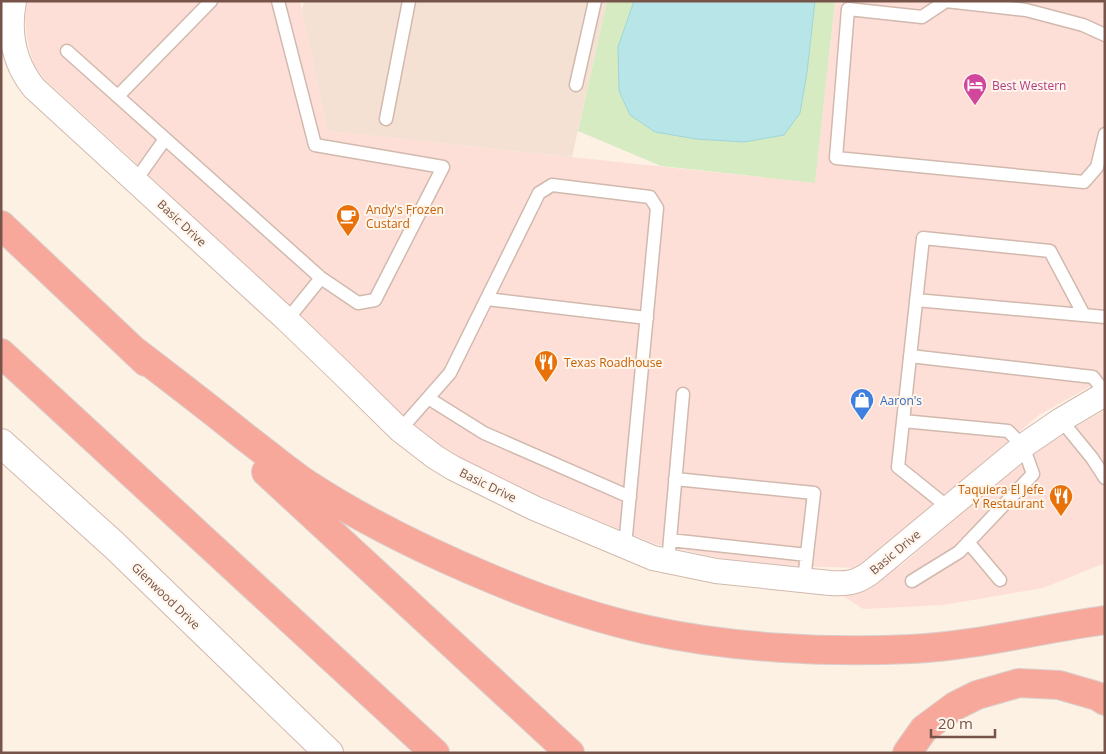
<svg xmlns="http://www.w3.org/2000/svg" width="1106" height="754" viewBox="0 0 1106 754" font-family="'Open Sans',sans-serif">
<rect width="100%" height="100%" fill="#fdf1e4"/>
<path fill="#f5e1d3" d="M304 1H607L572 157 327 131 302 11Z"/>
<path fill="#fddfd8" d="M27 1H300L327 131 815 183 835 1H1105V378L1039 415 863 565 857 568 764 565 714 557 655 544 515 486 458 458 428 440 378 391 122 150 44 79 34 64 30 51 26 32 25 16Z
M1105 410V563L1043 588 943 605 863 609 838 593 873 583 903 564 1032 452Z"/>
<path fill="#d7ebc2" d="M607 1H634L618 47 784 135 799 113 807 72 815 1H835L815 183 661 166 578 131Z"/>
<path fill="#b8e5e7" stroke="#9ed6d9" d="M634 1H815L807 72 800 113 784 135 744 142 696 139 655 132 630 115 619 91 618 47Z"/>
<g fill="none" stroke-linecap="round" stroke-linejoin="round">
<g stroke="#d1b9ad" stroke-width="15">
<path id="service" d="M1105 35 1083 25 1026 10 946 1 922 17 848 9 836 158 1084 182 1097 167 1105 134
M67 51 321 278 358 303 375 300 443 167 315 145 278 1
M576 85 595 1
M118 96 211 1
M386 119 409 1
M136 180 165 139
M487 299 647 318
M916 300 1105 317
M287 320 321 278
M910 356 1093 377 1105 393
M428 398 484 433 630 497
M1061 420 1092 458 1105 478
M903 421 1008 431 1023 446 1033 474 959 552 912 581
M400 430 450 373 539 193 552 185 650 197 657 208 625 546
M675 479 814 493 804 580
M949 508 898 467 923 238 1050 251 1084 315
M670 540 807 555
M968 542 1000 580
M668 562 683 394"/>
</g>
<g stroke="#d1b9ad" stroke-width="26">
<path id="minor" d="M14 1C8 33 14 63 34 88L287 320 341 372 400 430 435 457 453 468 534 508 653 558 716 571 830 583C847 584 856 583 870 573L1023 446 1061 420 1105 394"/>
</g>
<g stroke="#d1b9ad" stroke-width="30">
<path id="tertiary" d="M1 443 114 545 329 753"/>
</g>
<g stroke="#d9cfcc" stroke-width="30">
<path id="motorway" d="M1 225 146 362
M132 349C170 378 208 407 245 437 265 452 284 468 304 482 363 521 427 552 492 579 542 600 594 618 648 630 730 648 827 653 911 649 976 646 1040 629 1105 620
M1 353 435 753
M266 472 570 753
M907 753 924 729 955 706 977 695 1019 683 1059 685 1097 696 1105 701"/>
</g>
<use href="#service" stroke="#fff" stroke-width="12"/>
<use href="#minor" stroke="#fff" stroke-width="24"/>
<use href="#tertiary" stroke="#fff" stroke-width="28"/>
<use href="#motorway" stroke="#f8a89a" stroke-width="28"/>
</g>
<defs>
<g id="hotel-pin" transform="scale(1.25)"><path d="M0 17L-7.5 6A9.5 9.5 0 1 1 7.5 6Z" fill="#d1479c" stroke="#fff5eb"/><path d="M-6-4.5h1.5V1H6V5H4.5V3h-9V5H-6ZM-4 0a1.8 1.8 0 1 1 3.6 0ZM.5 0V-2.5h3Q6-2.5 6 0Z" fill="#fff"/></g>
<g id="cafe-pin" transform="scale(1.25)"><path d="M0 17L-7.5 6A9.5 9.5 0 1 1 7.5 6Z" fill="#e8710a" stroke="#fff5eb"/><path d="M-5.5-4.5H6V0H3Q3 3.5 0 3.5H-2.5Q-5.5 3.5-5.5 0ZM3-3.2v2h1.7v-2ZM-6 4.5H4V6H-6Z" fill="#fff"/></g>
<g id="restaurant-pin" transform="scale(1.25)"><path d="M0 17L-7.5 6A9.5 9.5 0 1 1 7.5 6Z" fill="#e8710a" stroke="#fff5eb"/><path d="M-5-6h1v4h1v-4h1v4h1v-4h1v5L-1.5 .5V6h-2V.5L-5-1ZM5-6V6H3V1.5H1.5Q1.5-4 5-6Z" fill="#fff"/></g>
<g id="shop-pin" transform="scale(1.25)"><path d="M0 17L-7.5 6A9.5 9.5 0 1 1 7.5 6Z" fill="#3f7fe0" stroke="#fff5eb"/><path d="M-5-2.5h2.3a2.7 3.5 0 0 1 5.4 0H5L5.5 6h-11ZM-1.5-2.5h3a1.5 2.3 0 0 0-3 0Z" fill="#fff"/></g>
</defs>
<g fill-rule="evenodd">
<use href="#hotel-pin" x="975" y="85"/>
<use href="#cafe-pin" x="348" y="216"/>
<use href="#restaurant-pin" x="546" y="362"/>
<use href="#shop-pin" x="862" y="400"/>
<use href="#restaurant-pin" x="1061" y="496"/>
</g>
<g text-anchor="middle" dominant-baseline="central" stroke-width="4" stroke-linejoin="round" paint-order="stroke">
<g font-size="12" fill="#b23c85" stroke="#fff5eb" text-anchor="start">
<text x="992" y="85">Best Western</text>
</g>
<g font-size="12" fill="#c56008" stroke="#fff5eb" text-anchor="start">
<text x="366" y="209">Andy's Frozen<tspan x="366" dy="14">Custard</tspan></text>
<text x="564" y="362">Texas Roadhouse</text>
<text x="1044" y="489" text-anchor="end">Taquiera El Jefe<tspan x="1044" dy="14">Y Restaurant</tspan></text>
</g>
<g font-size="12" fill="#765449" stroke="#fff5eb">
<text transform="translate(182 223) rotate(43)">Basic Drive</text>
<text transform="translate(488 485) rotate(26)">Basic Drive</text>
<text transform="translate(895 552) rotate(-40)">Basic Drive</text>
<text transform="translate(166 596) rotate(44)">Glenwood Drive</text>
</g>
<g font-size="12" fill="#366cbe" stroke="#fff5eb" text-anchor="start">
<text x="880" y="400">Aaron's</text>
</g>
</g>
<rect width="1106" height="754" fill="none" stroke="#765449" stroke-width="5"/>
<path d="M931 729v8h64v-8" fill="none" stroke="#765449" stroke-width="2.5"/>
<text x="938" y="729" font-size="15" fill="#765449" stroke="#fff5eb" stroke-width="4" paint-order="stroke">20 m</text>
</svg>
